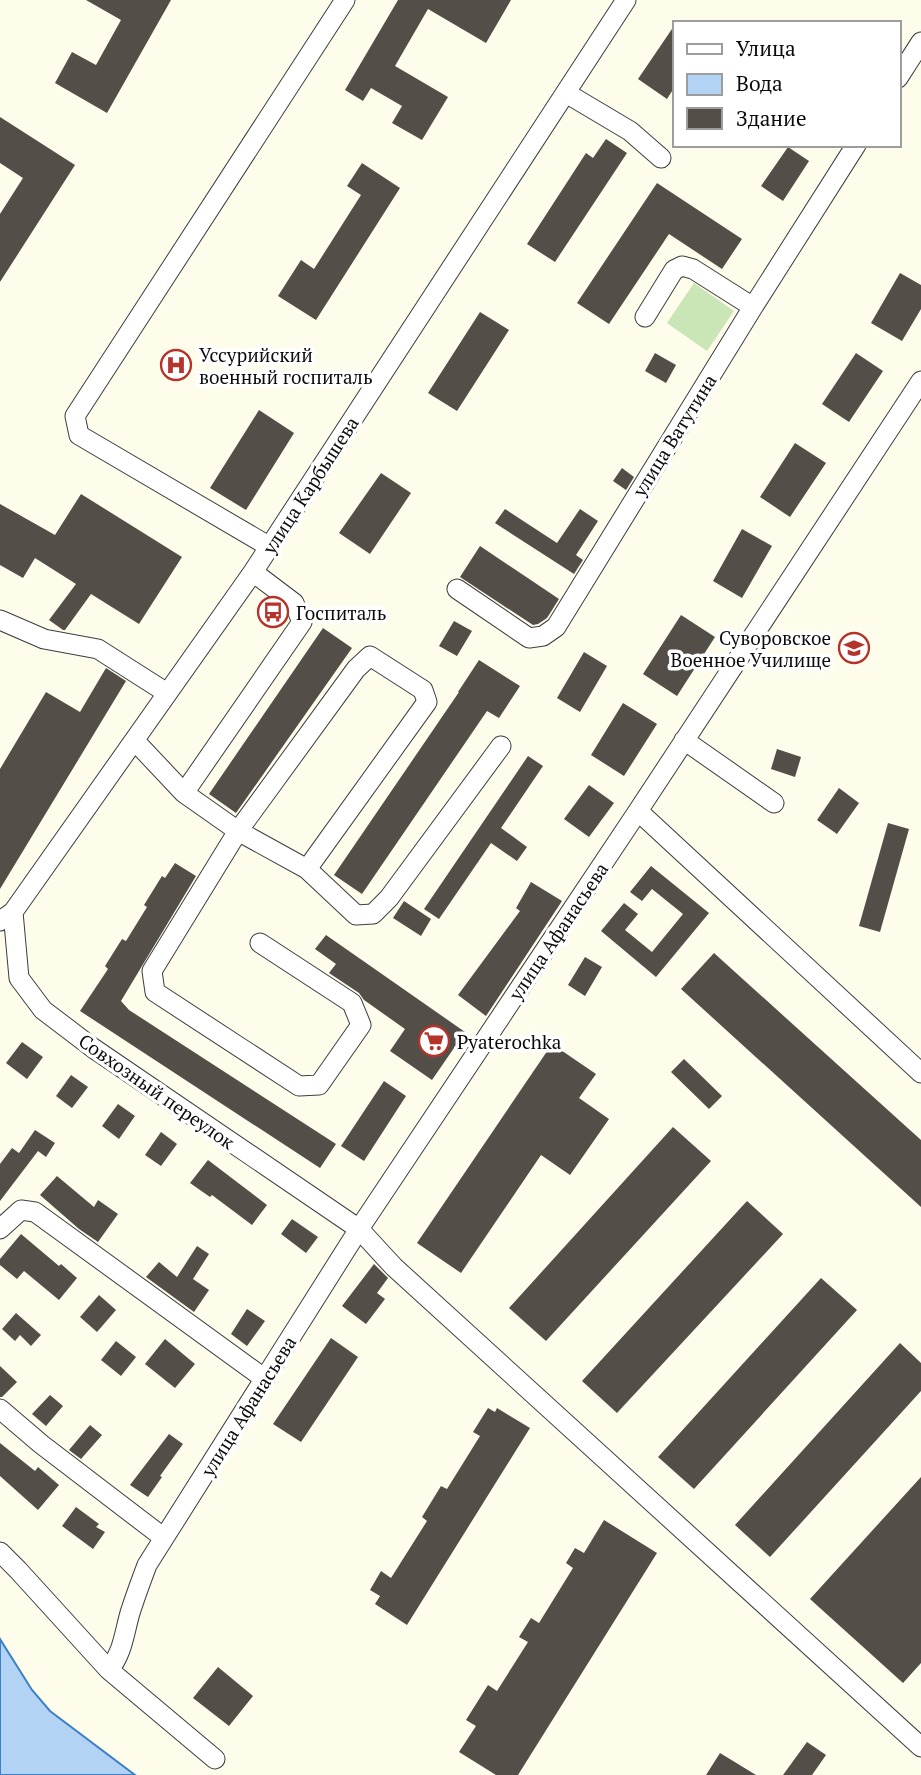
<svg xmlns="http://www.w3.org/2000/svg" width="921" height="1775" viewBox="0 0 921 1775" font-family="'PT Serif',serif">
<rect width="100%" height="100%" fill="#fefcea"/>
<path fill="#cae6b6" d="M694 283 734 311 707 351 667 323Z"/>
<path fill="#b2d3f3" stroke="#3c80c7" stroke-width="2" d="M0 1639 32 1690 50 1711 135 1775H0Z"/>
<path fill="#534e48" d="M86 0H171L107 113 55 83 72 52 96 65 121 20Z
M398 0H511L486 43 428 9 395 66 448 97 422 140 392 123 402 106 371 88 363 101 345 90Z
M674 26V88L667 99 638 79Z
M0 117 75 165 0 282V214L23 178 0 163Z
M606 139 627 153 555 262 527 244 586 153 593 158Z
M788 147 809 161 783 201 761 186Z
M362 163 400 188 316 320 278 296 301 260 314 269 361 195 347 186Z
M657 183 742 239 722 269 669 234 609 324 577 303Z
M900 273 921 285V309L902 341 871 323Z
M480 312 509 330 457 411 428 393Z
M655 353 676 365 666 383 645 371Z
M856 353 883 371 849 422 822 404Z
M259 410 294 433 246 510 210 488Z
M795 443 826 463 790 517 760 497Z
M622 468 634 477 626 490 613 481Z
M381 473 411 493 370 554 339 533Z
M81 494 182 557 139 624 91 594 65 630H63L49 620 76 584 35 558 23 578 0 565V504L55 535Z
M505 509 557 543 580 509 598 521 576 555 583 560 574 574 495 523Z
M742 529 772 546 742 598 713 581Z
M480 546 559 599 547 618 538 624 533 625 460 577Z
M681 615 715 637 677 696 643 674Z
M454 621 472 631 457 656 439 646Z
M323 628 352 648 236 813 209 794Z
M584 652 607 666 580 712 557 698Z
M479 660 520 686 499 718 487 711 362 894 334 875 459 692H458Z
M106 668 126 681 0 889V769L46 692 80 712Z
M623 703 657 724 624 776 591 755Z
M777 749 801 757 795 777 771 769Z
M528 756 543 766 501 828 527 847 517 861 491 843 439 919 424 909Z
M589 785 614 803 589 837 564 819Z
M839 788 859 803 837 834 817 820Z
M888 823 909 829 880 932 859 926Z
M175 863 196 876 121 1001 129 1010 336 1144 320 1168 80 1011 108 969 105 966 122 939 126 941 147 907 144 905 162 876 165 878Z
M651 866 709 913 656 977 601 931 624 903 638 914 625 930 652 952 683 914 652 889 642 901 630 892Z
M531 882 562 901 486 1016 458 995 520 911 516 908Z
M404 901 431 919 421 936 393 918Z
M326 935 465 1032 432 1080 390 1051 405 1029 364 1000 359 993 329 973 336 964 315 949Z
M714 953 921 1140V1207L681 989Z
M585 957 602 967 585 996 568 985Z
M22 1042 43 1057 27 1079 6 1063Z
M552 1044 596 1074 579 1098 609 1119 570 1175 541 1155 461 1273 417 1243Z
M684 1059 722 1096 709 1109 671 1072Z
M71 1075 88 1087 72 1108 56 1096Z
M384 1081 406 1096 364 1161 341 1146Z
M118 1104 135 1116 119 1139 102 1126Z
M673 1127 711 1161 546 1341 509 1308Z
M35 1130 55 1143 46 1157 38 1151 0 1201V1164L12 1148 19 1153Z
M161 1132 177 1144 161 1166 145 1155Z
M208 1160 267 1205 252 1225 212 1195 210 1197 190 1183Z
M57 1176 94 1207 98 1200 118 1214 98 1242 79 1229 40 1195Z
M747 1201 783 1234 617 1413 582 1381Z
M292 1219 318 1237 306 1253 281 1234Z
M21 1234 59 1266 61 1264 77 1278 59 1300 24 1271 17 1279 0 1265V1259Z
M197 1246 209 1254 193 1279 209 1290 194 1312 146 1277 159 1262 177 1277Z
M374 1264 388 1278 377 1293 385 1299 366 1324 342 1306Z
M821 1278 857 1310 694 1489 658 1457Z
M99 1295 116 1310 97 1332 80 1317Z
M247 1309 265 1321 247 1346 231 1334Z
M16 1313 41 1335 31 1346 20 1335 15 1341 2 1329Z
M331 1338 358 1357 301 1442 273 1424Z
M165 1339 195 1364 175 1388 145 1364Z
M116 1341 136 1357 121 1376 101 1360Z
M900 1343 921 1363V1391L770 1557 735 1525Z
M0 1366 17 1382 2 1397H0Z
M50 1395 63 1406 46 1426 32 1414Z
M488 1408 495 1412 497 1408 530 1428 407 1625 375 1604 380 1596 370 1590 381 1571 391 1578 427 1521 422 1517 441 1486 447 1489 480 1436 473 1432Z
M90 1425 102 1435 81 1459 69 1450Z
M169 1434 183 1444 160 1476 162 1477 148 1497 130 1485Z
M0 1443 35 1471 38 1467 59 1485 38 1510 0 1476Z
M921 1477V1663L903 1683 810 1599Z
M76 1507 99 1524 96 1527 105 1532 93 1549 62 1526Z
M604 1520 657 1553 518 1775H496L459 1752 476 1726 466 1720 488 1685 497 1691 528 1642 519 1637 531 1618 539 1623 573 1568 566 1563 575 1548 584 1553Z
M218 1667 253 1696 229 1726 193 1698Z
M807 1742 826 1755 812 1775H783Z
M720 1753 756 1775H706Z"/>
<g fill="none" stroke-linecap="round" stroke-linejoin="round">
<g stroke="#3e3e3e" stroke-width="21">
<path id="minor" d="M898 78 921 42
M566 93 630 131 661 158
M645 317 674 270 682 266 693 269 753 307
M270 547 79 435 75 416 345 0
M253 572 294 603 302 622 184 793 238 831 307 869 356 915 373 914 389 898 501 746
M457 589 529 638 543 636 556 627 753 307 856 145
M0 620 44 639 98 649 167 693
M684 740 774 803
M135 741 184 793
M638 811 921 1073
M13 912 19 978 43 1010 93 1048 359 1229 394 1267 921 1747
M0 921 13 912 253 572 626 0
M260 943 352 1003 361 1025 319 1085 299 1086 155 992 152 971 238 831 356 669 370 656 423 690 427 702 307 869
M0 1229 21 1210 35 1212 265 1379
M0 1409 41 1444 164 1538
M0 1552 18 1570 109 1670 215 1759
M109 1670C123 1652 124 1634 130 1613 135 1597 141 1581 147 1565L359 1229 638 811 921 381"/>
</g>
<use href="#minor" stroke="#fff" stroke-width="19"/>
</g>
<defs>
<g id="hospital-ring" transform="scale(1.575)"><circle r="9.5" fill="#fff" stroke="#b4332a" stroke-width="1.5"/><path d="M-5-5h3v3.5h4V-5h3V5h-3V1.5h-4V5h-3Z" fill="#b4332a"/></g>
<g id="bus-ring" transform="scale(1.575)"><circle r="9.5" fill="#fff" stroke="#b4332a" stroke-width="1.5"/><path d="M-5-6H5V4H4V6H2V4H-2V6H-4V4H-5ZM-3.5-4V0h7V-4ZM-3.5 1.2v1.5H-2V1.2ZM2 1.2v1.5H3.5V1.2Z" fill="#b4332a"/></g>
<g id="university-ring" transform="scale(1.575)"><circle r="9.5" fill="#fff" stroke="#b4332a" stroke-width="1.5"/><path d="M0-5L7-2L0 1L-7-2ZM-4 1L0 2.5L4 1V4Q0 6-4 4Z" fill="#b4332a"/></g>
<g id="supermarket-ring" transform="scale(1.575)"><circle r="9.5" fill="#fff" stroke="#b4332a" stroke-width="1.5"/><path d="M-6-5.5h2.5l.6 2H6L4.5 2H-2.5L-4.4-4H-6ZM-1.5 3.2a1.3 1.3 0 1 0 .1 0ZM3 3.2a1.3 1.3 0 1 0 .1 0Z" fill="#b4332a"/></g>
</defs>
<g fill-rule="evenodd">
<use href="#hospital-ring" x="176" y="365"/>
<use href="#bus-ring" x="273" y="612"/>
<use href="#university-ring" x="854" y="648"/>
<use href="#supermarket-ring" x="434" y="1041"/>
</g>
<g text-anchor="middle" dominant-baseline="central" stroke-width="7" stroke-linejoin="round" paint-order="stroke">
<g font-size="19" fill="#0b0b0b" stroke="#fff" text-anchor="start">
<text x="199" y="354">Уссурийский<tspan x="199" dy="22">военный госпиталь</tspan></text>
<text x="296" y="612">Госпиталь</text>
<text x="831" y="637" text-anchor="end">Суворовское<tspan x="831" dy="22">Военное Училище</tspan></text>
<text x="457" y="1041">Pyaterochka</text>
</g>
<g font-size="19" fill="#0b0b0b" stroke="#fff">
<text transform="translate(674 435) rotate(-58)">улица Ватутина</text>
<text transform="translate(310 485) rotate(-57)">улица Карбышева</text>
<text transform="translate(558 931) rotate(-56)">улица Афанасьева</text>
<text transform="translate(157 1091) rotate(35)">Совхозный переулок</text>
<text transform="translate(248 1406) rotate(-58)">улица Афанасьева</text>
</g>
</g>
<rect x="673" y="21" width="228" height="126" fill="#ffffff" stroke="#9d9d9d" stroke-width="2"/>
<rect x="687" y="44" width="35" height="10" fill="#ffffff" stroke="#9d9d9d" stroke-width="2"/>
<text x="736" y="56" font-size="21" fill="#0b0b0b">Улица</text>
<rect x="687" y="74" width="35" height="21" fill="#b2d3f3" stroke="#9d9d9d" stroke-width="2"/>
<text x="736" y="91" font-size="21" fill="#0b0b0b">Вода</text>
<rect x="687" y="108" width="35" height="21" fill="#534e48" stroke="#9d9d9d" stroke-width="2"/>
<text x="736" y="126" font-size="21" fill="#0b0b0b">Здание</text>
</svg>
